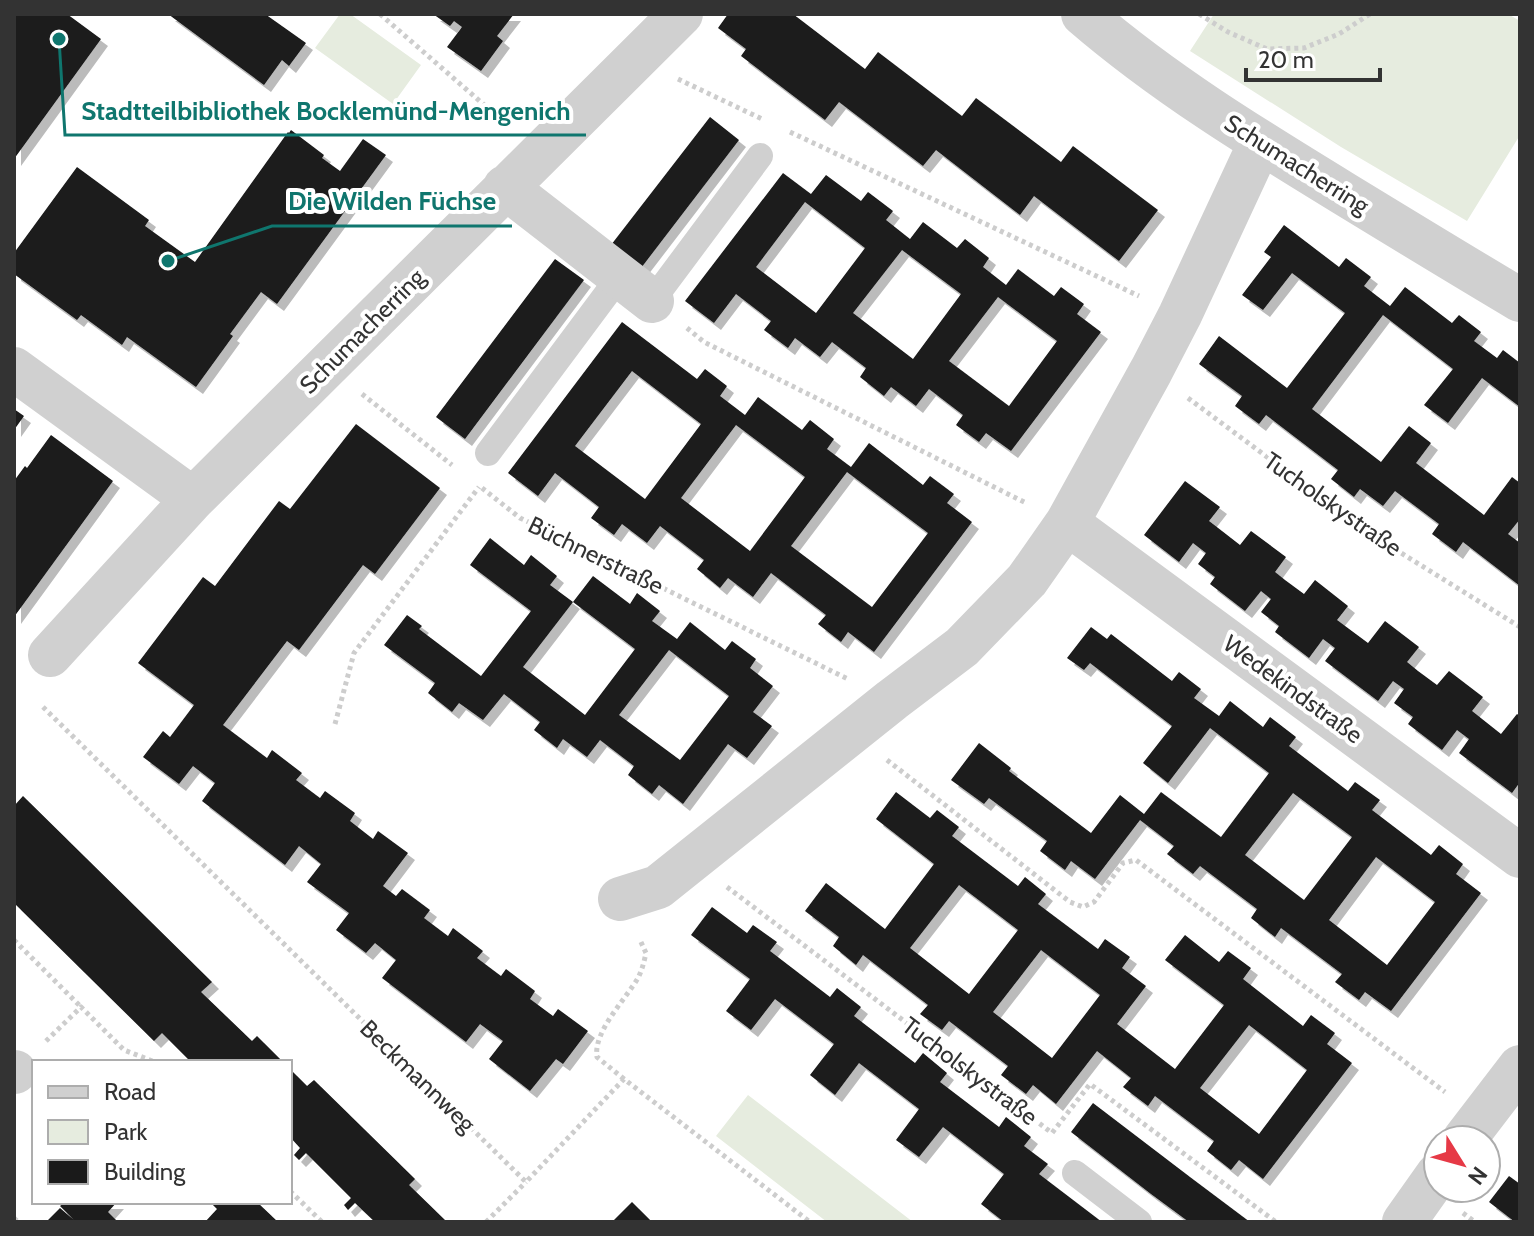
<svg xmlns="http://www.w3.org/2000/svg" width="1534" height="1236" viewBox="0 0 1534 1236" font-family="Cabin,sans-serif">
<defs>
<filter id="shadow"><feDropShadow dx="7" dy="7" stdDeviation="0" flood-color="#0004"/></filter>
</defs>
<rect width="100%" height="100%" fill="#fff"/>
<path fill="#e6ecdf" d="M340 14H350L421 65 393 104 315 48Z
M1214 14H1508L1520 21V135L1467 221 1341 147 1190 51Z
M748 1095 913 1222H827L716 1136Z"/>
<path fill="#1a1a1a" fill-rule="evenodd" filter="url(#shadow)" d="M14 14H67L101 39 14 159Z
M168 14H265L306 43 289 66 282 60 264 85Z
M433 14H514L497 36 503 41 481 71 447 47 462 27 454 21 450 26Z
M728 14H793L865 69 878 52 962 116 976 98 1061 162 1073 146 1158 210 1119 261 1034 196 1020 215 936 150 923 166 839 102 825 120 741 56 746 49 718 28Z
M710 117 739 140 641 268 611 245Z
M291 130 324 155 322 158 340 171 363 139 386 155 277 304 261 292 230 334 233 336 196 387 127 337 122 345 81 315 77 320 14 274V253L77 167 149 220 145 226 195 262 288 132 289 133Z
M783 173 811 194 826 175 861 201 868 192 893 211 886 220 910 239 923 222 957 248 965 239 989 258 983 267 1006 285 1018 269 1054 296 1061 287 1084 304 1077 314 1101 332 1011 451 986 433 979 442 956 425 963 415 929 389 916 406 891 387 884 396 860 377 866 368 832 342 820 357 795 338 788 348 764 330 771 321 736 294 714 323 685 301ZM805 202 865 248 816 313 756 267ZM902 250 961 294 913 359 853 313ZM998 297 1057 341 1009 406 949 361Z
M1284 225 1339 267 1346 258 1371 277 1364 286 1390 306 1405 287 1452 323 1459 315 1481 332 1474 341 1497 358 1503 350 1520 363V407L1482 378 1448 423 1424 405 1453 369 1383 315 1312 409 1381 462 1409 426 1431 443 1416 463 1484 515 1512 477 1520 483V519L1508 534 1520 543V586L1463 542 1456 552 1432 534 1439 524 1395 491 1383 506 1360 489 1354 497 1331 479 1338 470 1266 415 1259 424 1235 406 1242 396 1199 364 1219 336 1287 388 1345 313 1292 273 1263 310 1242 295 1271 257 1264 252Z
M555 259 584 280 465 439 436 417Z
M622 322 697 379 705 369 727 386 720 396 745 415 758 397 802 430 810 420 834 439 827 449 851 467 869 443 923 485 930 476 954 494 947 503 972 522 874 652 848 632 841 642 818 624 826 615 771 573 753 597 728 578 720 588 697 569 704 560 660 526 647 543 622 524 614 535 591 518 599 507 555 473 538 496 508 473ZM632 371 701 424 645 499 575 446ZM736 425 805 477 750 551 681 498ZM847 472 928 533 872 607 791 546Z
M14 409 24 416 14 430Z
M356 424 440 488 375 574 363 565 299 650 287 641 223 725 267 758 272 750 302 773 296 780 320 798 325 791 355 813 350 821 373 839 378 831 408 853 383 886 396 896 402 889 430 910 424 918 448 936 453 928 483 951 477 958 501 976 506 969 535 991 530 999 553 1016 558 1009 588 1031 563 1064 556 1059 530 1091 489 1059 503 1041 480 1024 466 1042 382 978 396 960 375 943 366 953 336 930 349 913 307 882 321 864 299 846 285 865 202 801 215 783 193 766 179 784 143 757 163 731 170 737 194 705 138 663 203 577 215 586 279 501 290 509Z
M51 435 113 481 14 617V481L25 466 27 468Z
M1185 481 1220 507 1209 521 1222 531 1240 545 1251 531 1286 557 1275 572 1285 580 1304 594 1315 580 1348 606 1337 620 1368 643 1385 621 1419 647 1407 662 1418 671 1437 685 1449 671 1483 697 1472 711 1501 734 1517 714 1520 716V782L1512 793 1459 753 1469 739 1457 730 1442 750 1408 724 1413 717 1394 703 1404 689 1393 681 1378 701 1325 661 1335 648 1323 639 1309 658 1275 632 1279 626 1261 612 1271 599 1261 591 1245 611 1210 584 1215 577 1198 564 1206 553 1193 543 1179 562 1144 535Z
M490 538 524 565 531 555 557 576 550 585 573 602 523 667 585 715 635 649 573 602 593 576 630 604 637 593 660 611 652 621 677 639 690 622 725 650 732 641 756 659 750 668 773 686 753 712 772 726 747 758 728 744 683 804 659 785 652 794 628 775 634 766 600 740 587 757 563 739 557 748 534 730 540 722 504 694 483 720 459 703 452 712 428 693 435 683 384 645 407 615 422 626 419 629 481 676 531 611 470 565ZM669 650 729 696 680 760 619 715Z
M1091 627 1107 639 1111 634 1172 681 1179 672 1201 689 1194 698 1219 716 1230 701 1263 727 1270 717 1296 737 1289 746 1348 791 1355 782 1380 800 1372 810 1431 855 1439 845 1463 864 1456 874 1481 893 1391 1011 1365 992 1359 1000 1335 982 1342 974 1281 928 1275 937 1251 918 1257 909 1200 866 1193 874 1167 854 1174 846 1140 820 1095 879 1071 861 1065 870 1040 851 1047 841 989 798 984 804 951 780 979 743 1011 768 1009 771 1091 833 1120 795 1144 814 1161 792 1221 837 1269 773 1210 728 1168 783 1143 763 1172 726 1090 663 1084 670 1067 658ZM1293 793 1352 837 1304 900 1245 855ZM1376 857 1435 902 1387 965 1329 920Z
M896 792 930 818 937 810 959 827 952 836 1018 886 1025 877 1046 894 1038 904 1098 949 1105 939 1130 957 1122 968 1146 986 1117 1024 1175 1069 1224 1005 1165 960 1185 935 1219 962 1228 951 1251 968 1243 979 1303 1026 1311 1015 1335 1033 1327 1044 1352 1063 1263 1179 1239 1160 1231 1170 1207 1151 1214 1141 1155 1096 1148 1106 1123 1087 1131 1078 1097 1051 1056 1104 1033 1085 1026 1094 1001 1075 1008 1066 949 1021 942 1030 920 1014 928 1005 863 955 856 965 833 946 839 937 805 911 826 883 885 929 934 864 876 819ZM959 885 1018 930 969 994 910 948ZM1041 950 1100 995 1052 1058 993 1012ZM1249 1025 1307 1070 1259 1134 1200 1088Z
M23 796 212 982 201 992 252 1041 257 1036 283 1062H187L189 1060 162 1033 154 1041 14 903V806Z
M712 907 747 933 753 925 777 942 770 951 830 997 837 988 861 1007 854 1016 915 1063 923 1053 947 1073 940 1082 999 1127 1006 1117 1031 1137 1024 1146 1048 1164 1039 1174 1102 1222H1004L981 1204 1004 1174 943 1127 919 1157 896 1140 919 1109 859 1063 835 1095 810 1075 834 1044 775 999 751 1030 726 1011 750 979 691 935Z
M290 1069 307 1086 314 1080 415 1179 409 1185 447 1222H375L355 1203 348 1210 344 1205 351 1198 306 1153 299 1160 294 1155 300 1148 290 1137Z
M1093 1103 1190 1177 1250 1222H1189L1151 1194 1071 1132Z
M1509 1176 1520 1184V1222H1515L1489 1202Z
M65 1202H117L108 1212 118 1222H46L60 1208 74 1220 60 1206Z
M210 1202H257L278 1222H205L217 1209Z
M632 1202 652 1222H612Z"/>
<g fill="none" stroke-linecap="round" stroke-linejoin="round">
<path stroke="#cdcdcd" stroke-width="5" stroke-dasharray="4 4" stroke-linecap="butt" d="M380 14 506 124
M1199 14 1228 32 1267 49 1304 48 1339 34 1370 14
M678 79 762 119
M790 132 1139 296
M687 328 704 342 1026 503
M362 394 452 465
M1188 398 1369 533 1520 627
M482 488 520 518 848 679
M43 707 526 1182 624 1079 810 1222
M335 724 354 653 479 487
M887 760 1070 902 1083 907 1094 902 1123 863 1136 860 1445 1092
M727 887 1052 1133 1090 1084 1276 1222
M14 940 81 1007
M46 1041 81 1007 124 1050 155 1062
M624 1079 597 1057C593 1032 625 1000 638 978 642 970 644 962 646 953L640 940
M290 1191 322 1222
M1463 1213 1475 1222
M14 1218 18 1222
M486 1222 526 1182"/>
<path stroke="#d0d0d0" stroke-width="26" d="M652 301 760 156
M488 453 620 276
M1075 1173 1139 1222"/>
<path stroke="#d0d0d0" stroke-width="44" d="M1083 14C1163 83 1253 138 1343 193 1402 229 1461 265 1520 300
M505 187 652 301
M14 369 193 499
M1067 523 1520 856
M50 655 193 499 681 14
M620 899 658 887 892 700 962 647 1027 580 1067 523 1151 371 1180 315 1260 143
M14 1072H15
M1464 1140 1520 1067
M1404 1222 1438 1174"/>
</g>
<g text-anchor="middle" dominant-baseline="central" stroke-width="8" stroke-linejoin="round" paint-order="stroke">
<g font-size="24" fill="#333" stroke="#fff">
<text transform="translate(1297 164) rotate(32)">Schumacherring</text>
<text transform="translate(362 331) rotate(-45)">Schumacherring</text>
<text transform="translate(1333 504) rotate(35)">Tucholskystraße</text>
<text transform="translate(596 555) rotate(26)">Büchnerstraße</text>
<text transform="translate(1293 689) rotate(36)">Wedekindstraße</text>
<text transform="translate(970 1071) rotate(37)">Tucholskystraße</text>
<text transform="translate(418 1076) rotate(44)">Beckmannweg</text>
</g>
</g>
<path fill="none" stroke="#0f766e" stroke-width="3" d="M59 39L65 135H586M168 261L272 226H512"/>
<g fill="#0f766e" stroke="#fff" stroke-width="3">
<circle cx="59" cy="39" r="8"/>
<circle cx="168" cy="261" r="8"/>
</g>
<g font-size="26" text-anchor="middle" font-weight="bold" fill="#0f766e" stroke="#fff" stroke-width="8" stroke-linejoin="round" paint-order="stroke">
<text x="326" y="120">Stadtteilbibliothek Bocklemünd-Mengenich</text>
<text x="392" y="210">Die Wilden Füchse</text>
</g>
<rect width="1534" height="1236" fill="none" stroke="#333333" stroke-width="32"/>
<rect x="32" y="1060" width="260" height="144" fill="#ffffff" stroke="#adadad" stroke-width="2"/>
<rect x="48" y="1086" width="40" height="12" fill="#d0d0d0" stroke="#adadad" stroke-width="2"/>
<text x="104" y="1100" font-size="24" fill="#333333">Road</text>
<rect x="48" y="1120" width="40" height="24" fill="#e6ecdf" stroke="#adadad" stroke-width="2"/>
<text x="104" y="1140" font-size="24" fill="#333333">Park</text>
<rect x="48" y="1160" width="40" height="24" fill="#1a1a1a" stroke="#adadad" stroke-width="2"/>
<text x="104" y="1180" font-size="24" fill="#333333">Building</text>
<g transform="translate(1462 1164) rotate(127)"><circle r="38" fill="#ffffff" stroke="#adadad" stroke-width="2"/>
<path d="M0-6L14 30L0 20L-14 30Z" fill="#e63946"/>
<text y="-12" font-size="22" font-weight="bold" text-anchor="middle" fill="#333333">N</text>
</g>
<path d="M1246 68v12h134v-12" fill="none" stroke="#333333" stroke-width="4"/>
<text x="1258" y="68" font-size="24" fill="#333333" stroke="#ffffff" stroke-width="6" paint-order="stroke">20 m</text>
</svg>
